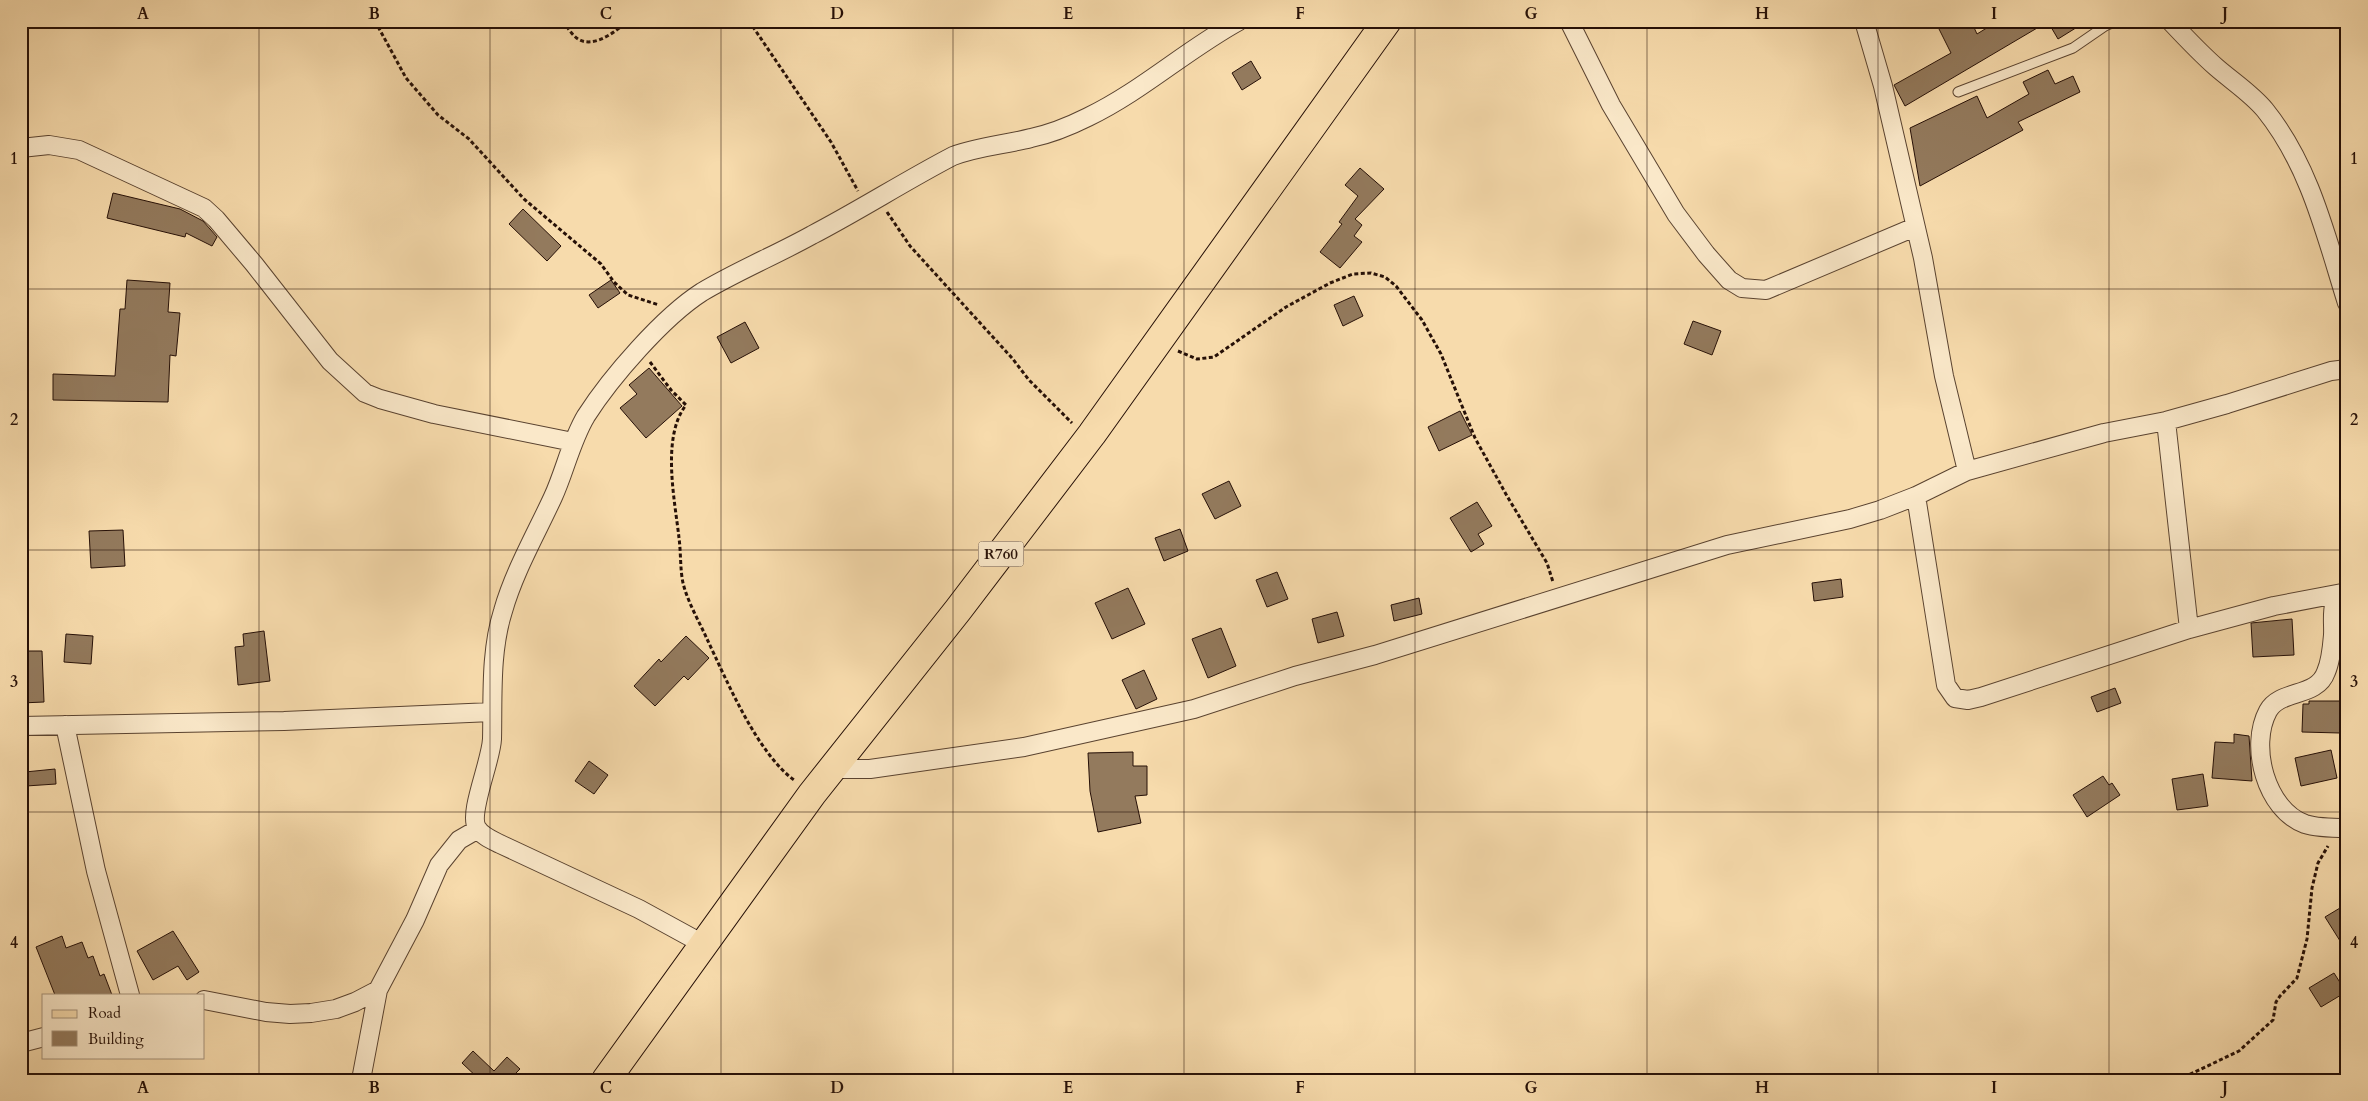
<svg xmlns="http://www.w3.org/2000/svg" width="2368" height="1101" viewBox="0 0 2368 1101" font-family="Cardo,serif">
<rect width="100%" height="100%" fill="#f7dbac"/>
<filter id="stains"><feTurbulence type="fractalNoise" baseFrequency=".004" numOctaves="4"/><feColorMatrix values="0 0 0 0 .2 0 0 0 0 .09 0 0 0 0 .02 0 0 0 .5 -.17"/></filter>
<radialGradient id="worn" r=".72"><stop offset=".6" stop-color="#630" stop-opacity="0"/><stop offset="1" stop-color="#630" stop-opacity=".3"/></radialGradient>
<path fill="#937a5d" stroke="#261007" d="M1935 21H1971L1977 34 1998 21H2049L1905 106 1894 85 1951 53Z
M2060 21H2087L2058 39 2051 27Z
M1251 61 1261 78 1242 90 1232 73Z
M2048 70 2055 84 2073 76 2080 92 2018 122 2023 130 1920 186 1910 128 1977 96 1987 118 2029 94 2023 82Z
M1360 168 1384 189 1355 219 1362 225 1354 236 1362 242 1340 268 1320 252 1342 224 1339 222 1358 196 1345 185Z
M113 193 180 209 203 221 217 237 212 246 186 233 185 237 107 218Z
M523 209 561 246 547 261 509 224Z
M127 280 170 283 168 312 180 313 176 356 170 355 168 402 53 400V374L115 376 120 309H125Z
M611 280 620 293 598 308 589 295Z
M1354 296 1363 316 1343 326 1334 305Z
M1693 321 1721 331 1712 355 1684 344Z
M745 322 759 348 731 363 717 337Z
M649 368 682 406 646 438 620 408 637 394 629 385Z
M1460 411 1472 435 1439 451 1428 427Z
M1229 481 1241 506 1215 519 1202 494Z
M1477 502 1492 526 1478 534 1484 544 1471 552 1450 518Z
M1180 529 1188 551 1164 561 1155 538Z
M123 530 125 566 91 568 89 531Z
M1277 572 1288 599 1267 607 1256 580Z
M1841 579 1843 597 1814 601 1812 583Z
M1128 588 1145 624 1112 639 1095 603Z
M1419 598 1422 614 1394 621 1391 605Z
M1337 612 1344 636 1318 643 1312 619Z
M2292 619 2294 655 2253 657 2251 623Z
M1221 628 1236 666 1208 678 1192 639Z
M264 631 270 681 238 685 235 647 244 646 243 634Z
M66 634 93 636 91 664 64 662Z
M686 636 709 658 688 680 684 676 655 706 634 686 659 659 661 662Z
M21 651H42L44 702 21 703Z
M1144 670 1157 699 1136 709 1122 680Z
M2115 688 2121 703 2097 712 2091 697Z
M2309 701H2340V733L2302 732 2303 704H2309Z
M2234 734 2249 736 2252 781 2212 778 2215 742 2234 743Z
M2331 750 2337 778 2301 786 2295 758Z
M1133 752V766H1147V795L1135 796 1141 823 1098 832 1090 791 1088 753Z
M589 761 608 775 594 794 575 781Z
M55 769 56 784 26 786 25 772Z
M2203 774 2208 806 2177 810 2172 779Z
M2103 776 2109 785 2112 783 2120 795 2087 817 2073 795Z
M2340 908 2347 919V952L2325 917Z
M173 931 199 972 187 980 178 966 153 980 137 951Z
M62 936 66 948 82 942 88 958 93 956 100 976 104 974 112 995H55L36 947Z
M2334 973 2346 992 2321 1007 2309 988Z
M473 1051 494 1071 507 1057 520 1069 509 1080H480L462 1063Z"/>
<g fill="none" stroke-linecap="round" stroke-linejoin="round">
<g stroke="#5a4330" stroke-width="11">
<path id="lane" d="M1958 92 2073 48 2105 26 2117 21"/>
</g>
<g stroke="#5a4330" stroke-width="20">
<path id="street" d="M1569 21 1611 105 1676 214 1706 254 1729 280 1742 288 1766 290 1915 227
M1864 21 1883 86 1923 258 1944 376 1967 471
M2170 21C2185 37 2200 53 2216 67 2232 81 2252 94 2265 110 2310 166 2326 236 2347 303
M21 148 49 145 79 150 204 208 216 219 254 264 330 361 365 393 380 399 434 414 573 442
M2166 421 2189 629
M1916 496 1946 685 1955 698 1968 700 1981 697 2189 629 2274 606 2342 593
M2347 592C2328 596 2334 621 2333 635 2332 647 2331 661 2326 672 2317 698 2280 689 2268 711 2249 746 2266 810 2305 824 2317 828 2334 828 2347 828
M65 725 96 871 130 995
M21 726 284 721 492 712
M834 769H870L1024 747 1194 709 1295 676 1375 655 1727 545 1850 519 1880 510 1916 496 1967 471 2104 433 2166 421 2227 404 2331 371 2347 369
M703 944 639 909 500 844C492 840 482 836 477 828 468 813 491 762 492 739 493 697 490 652 503 611 514 572 536 534 553 497 565 471 571 441 586 416 611 377 663 317 702 292 737 271 776 255 812 235 860 210 905 181 953 156 979 146 1004 145 1031 138 1050 134 1070 126 1088 117 1142 91 1186 50 1239 21
M204 1000 266 1012 290 1014 311 1013 336 1009 355 1002 378 990 415 920 439 865 459 840 478 829
M21 1043 44 1037
M361 1080 378 990"/>
</g>
<g stroke="#261007" stroke-width="30">
<path id="primary" d="M606 1080 812 794 958 610 1092 434 1387 21"/>
</g>
<path stroke="#261007" stroke-width="3" stroke-dasharray="4 2.5" stroke-linecap="butt" d="M375 21 406 78 438 115 469 139 524 199 601 264 614 282 628 295 659 305
M563 21C567 27 572 35 578 39 594 49 616 31 628 21
M749 21 831 142 858 191
M887 212 910 246 1012 358 1029 380 1072 423
M1178 351 1197 359 1214 357 1286 307 1330 283 1353 274 1371 273 1385 277 1396 286 1422 320 1441 354 1475 438 1507 496 1547 563 1553 582
M650 362 671 390 686 405C661 437 675 501 679 538 681 553 680 569 683 583 688 603 699 621 707 639 727 681 757 753 794 780
M2178 1080 2239 1051 2273 1020 2276 1002 2280 996 2297 978 2307 939 2312 888 2318 863 2328 846"/>
<use href="#lane" stroke="#fae8c9" stroke-width="9"/>
<use href="#street" stroke="#fae8c9" stroke-width="18"/>
<use href="#primary" stroke="#f7dbac" stroke-width="28"/>
</g>
<path fill="none" stroke="#261007" stroke-width="1" stroke-opacity="0.55" d="M259 21V1080M490 21V1080M721 21V1080M953 21V1080M1184 21V1080M1415 21V1080M1647 21V1080M1878 21V1080M2109 21V1080M21 289H2347M21 550H2347M21 812H2347"/>
<g text-anchor="middle" dominant-baseline="central" stroke-width="5" stroke-linejoin="round" paint-order="stroke">
<rect fill="#fae8c9" stroke="#665141" stroke-width="1" x="978.5" y="541.5" width="45" height="25" rx="4"/>
<g font-size="15" font-weight="bold" fill="#261007">
<text x="1001" y="554">R760</text>
</g>
</g>
<rect width="2368" height="1101" fill="none" stroke="#f7dbac" stroke-width="55"/>
<rect x="42" y="994" width="162" height="65" fill="#fae8c9" stroke="#a5927b"/>
<rect x="52" y="1010" width="25" height="8" fill="#f7dbac" stroke="#a5927b"/>
<text x="88" y="1018" font-size="15" fill="#261007">Road</text>
<rect x="52" y="1031" width="25" height="15" fill="#937a5d" stroke="#a5927b"/>
<text x="88" y="1044" font-size="15" fill="#261007">Building</text>
<rect x="28" y="28" width="2312" height="1046" fill="none" stroke="#261007" stroke-width="2"/>
<g font-size="16" text-anchor="middle" font-weight="bold" fill="#261007">
<text x="143" y="19">A</text>
<text x="374" y="19">B</text>
<text x="606" y="19">C</text>
<text x="837" y="19">D</text>
<text x="1068" y="19">E</text>
<text x="1300" y="19">F</text>
<text x="1531" y="19">G</text>
<text x="1762" y="19">H</text>
<text x="1994" y="19">I</text>
<text x="2225" y="19">J</text>
<text x="14" y="164">1</text>
<text x="2354" y="164">1</text>
<text x="14" y="425">2</text>
<text x="2354" y="425">2</text>
<text x="14" y="687">3</text>
<text x="2354" y="687">3</text>
<text x="14" y="948">4</text>
<text x="2354" y="948">4</text>
<text x="143" y="1093">A</text>
<text x="374" y="1093">B</text>
<text x="606" y="1093">C</text>
<text x="837" y="1093">D</text>
<text x="1068" y="1093">E</text>
<text x="1300" y="1093">F</text>
<text x="1531" y="1093">G</text>
<text x="1762" y="1093">H</text>
<text x="1994" y="1093">I</text>
<text x="2225" y="1093">J</text>
</g>
<rect width="100%" height="100%" filter="url(#stains)"/>
<rect width="100%" height="100%" fill="url(#worn)"/>
</svg>
